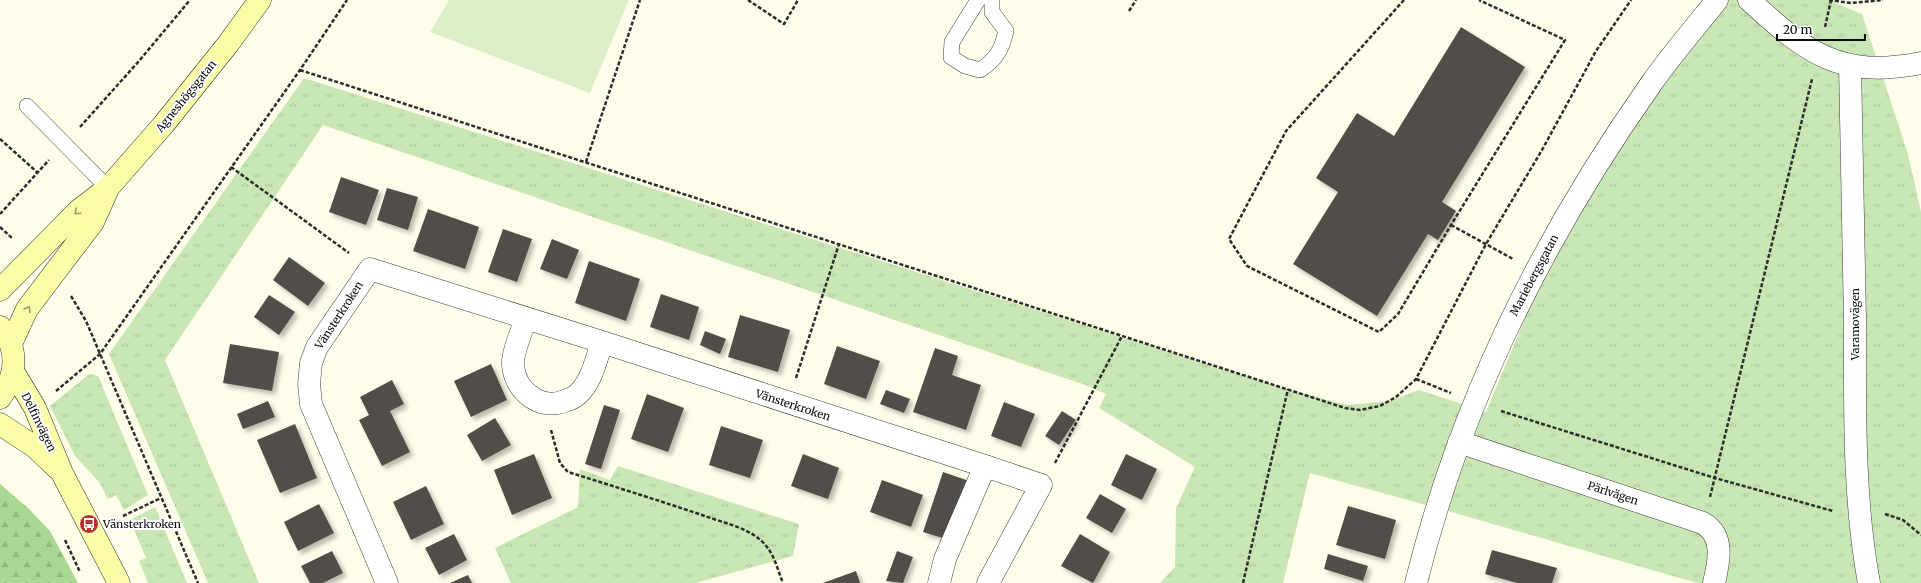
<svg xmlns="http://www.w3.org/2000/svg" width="1921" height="583" viewBox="0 0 1921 583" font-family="Merriweather,serif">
<defs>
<pattern id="grass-tufts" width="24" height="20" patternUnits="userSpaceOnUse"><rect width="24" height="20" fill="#c9e7b5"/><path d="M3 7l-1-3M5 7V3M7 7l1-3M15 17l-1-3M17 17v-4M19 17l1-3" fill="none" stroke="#abc59a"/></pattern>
<pattern id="forest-firs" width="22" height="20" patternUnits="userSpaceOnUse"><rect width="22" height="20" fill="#abd795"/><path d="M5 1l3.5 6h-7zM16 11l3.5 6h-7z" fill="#92b77f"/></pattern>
<filter id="shadow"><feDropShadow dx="3.5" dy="3.5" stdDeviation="2" flood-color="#0004"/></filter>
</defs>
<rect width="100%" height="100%" fill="#fefdea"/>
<path fill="url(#grass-tufts)" d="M1727 0H1835V3L1862 14 1908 154 1921 212V583H1697L1455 513 1310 473 1283 583H1160L1175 567 1176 508 1195 467 1099 408 1106 394 1088 386 323 125 165 360 259 583H208L109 354 304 78 1289 390 1347 405 1390 401 1419 390 1486 412 1542 277 1643 112Z
M93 374 98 376 148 495 124 510 116 495 108 499 99 482 75 456 50 406 88 375Z
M618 466 799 524 793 556 696 583H511L495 548 578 507 580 469 610 480Z
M155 507 187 583H148L139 561 146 558 130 520Z"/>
<path fill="url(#forest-firs)" d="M0 484 28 508 50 531 78 583H0Z"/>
<path fill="#dceec7" d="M449 0H629L590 93 430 32Z"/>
<path fill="#534e48" filter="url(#shadow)" d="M1461 27 1525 67 1442 202 1456 211 1438 240 1428 234 1377 316 1293 264 1338 192 1316 178 1357 113 1394 136Z
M341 177 379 190 366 225 329 212Z
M387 188 418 197 408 230 377 220Z
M428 209 479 227 465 269 413 251Z
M503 229 532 239 517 282 488 272Z
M552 239 579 250 567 279 540 269Z
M289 257 325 283 308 306 273 280Z
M589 261 640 279 626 321 575 303Z
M661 294 699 307 689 340 650 327Z
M269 295 295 312 279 335 254 317Z
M740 315 790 330 778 372 728 357Z
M705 331 726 339 720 354 700 345Z
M230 344 279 352 272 391 223 383Z
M837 346 880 361 866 399 824 384Z
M935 348 958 356 952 375 981 385 966 430 913 412Z
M491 364 507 400 471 417 454 381Z
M392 380 404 404 390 411 410 452 382 466 359 420 369 415 360 397Z
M886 390 910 399 904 413 880 404Z
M647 394 684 408 668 452 631 439Z
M268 401 275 417 243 429 237 414Z
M1004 402 1035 414 1021 447 991 436Z
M604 405 620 410 601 469 585 464Z
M1062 411 1076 420 1059 445 1045 436Z
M495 418 511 445 482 461 467 435Z
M295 424 317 478 280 493 257 440Z
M721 426 763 440 750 478 709 465Z
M534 454 552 498 512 515 494 470Z
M803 454 839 468 828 499 791 486Z
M1126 454 1157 469 1142 500 1111 485Z
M943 472 969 481 949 540 923 532Z
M882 480 923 495 911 527 870 512Z
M426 486 444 524 411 540 393 502Z
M1100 494 1126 509 1112 533 1086 518Z
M319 504 334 533 298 551 284 522Z
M1348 506 1396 520 1385 559 1336 545Z
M454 534 467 560 439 575 425 548Z
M1080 534 1110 552 1093 583 1061 566Z
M1492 550 1557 568 1552 583H1517L1485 574Z
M332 551 343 573 323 583H310L301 566Z
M897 551 913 557 903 583 886 581Z
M1328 554 1368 566 1363 581 1324 569Z
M856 571 860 583H823Z
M468 575 472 583H450Z"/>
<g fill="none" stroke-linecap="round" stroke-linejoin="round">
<g stroke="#3e3e3e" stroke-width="16">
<path id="lane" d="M978 0 952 42 951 57 965 66 980 70C996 60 1002 49 1006 31L992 12V0
M27 106 108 188"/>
</g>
<g stroke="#3e3e3e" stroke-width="23">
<path id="street" d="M1749 0C1807 53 1839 79 1921 63
M1850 65C1852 150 1854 235 1855 320 1855 407 1853 497 1869 583
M602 342 985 466
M1459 442 1703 523C1725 536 1719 562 1714 583
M387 583 311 404 309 384 311 363 317 347 370 269 602 342C596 360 592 381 578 394 575 397 571 399 567 400 542 412 515 392 513 365 512 353 522 331 526 318
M939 583 945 559 985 466 1041 485 988 583
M1416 583C1461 401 1543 237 1651 84 1671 55 1695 28 1717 0"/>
</g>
<g stroke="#2d2d2d" stroke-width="23">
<path id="secondary" d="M0 290 78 211 108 188 164 124 228 44 260 0
M0 327C19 348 17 376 0 398
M11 344 27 309 93 222 107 191
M13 371 35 408 62 473 119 583
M0 424 35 447 57 468"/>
</g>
<path stroke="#2d2d2d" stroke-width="2.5" stroke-dasharray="4 2" stroke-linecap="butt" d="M748 0 784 24 798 0
M1404 0 1286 131 1229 239 1247 266 1379 332 1398 314 1451 225 1565 40 1479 0
M1829 0 1851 3 1883 0
M1129 11 1136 0
M1825 27 1831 0
M300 70 1345 408 1360 410 1380 406 1396 397 1416 379 1486 244 1542 150 1596 51 1631 0
M80 127 139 61 190 0
M0 139 38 173
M586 162 640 0
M231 167 349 253
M0 214 49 160
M1451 225 1513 259
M0 227 13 239
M71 296 86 321 198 583
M796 378 839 244
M1416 379 1451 393
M56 391 100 354 300 70 347 0
M1501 411 1715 478 1833 511
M551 430 560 463 568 472C613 486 657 500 702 515 723 523 753 528 767 547 775 557 778 571 783 583
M1055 463 1122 336
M1710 497 1812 79
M1885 514 1903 520 1921 535
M123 516 161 498
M65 540 80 572
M1243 583 1288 389"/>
<use href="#lane" stroke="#fff" stroke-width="15"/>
<use href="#street" stroke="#fff" stroke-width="22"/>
<use href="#secondary" stroke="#fbfca7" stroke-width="22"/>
</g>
<defs><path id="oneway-chevron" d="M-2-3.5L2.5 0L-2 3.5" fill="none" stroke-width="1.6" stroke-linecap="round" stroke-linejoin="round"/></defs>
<g stroke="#9b9c69">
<use href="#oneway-chevron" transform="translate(77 212) rotate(137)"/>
<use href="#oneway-chevron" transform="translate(28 309) rotate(-60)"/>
</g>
<defs>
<g id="bus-disc" transform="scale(1)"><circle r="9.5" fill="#b53329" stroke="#fff"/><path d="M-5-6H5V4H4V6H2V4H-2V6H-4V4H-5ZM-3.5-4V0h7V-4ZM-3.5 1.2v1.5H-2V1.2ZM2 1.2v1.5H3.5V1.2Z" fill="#fff"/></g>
</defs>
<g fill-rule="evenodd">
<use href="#bus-disc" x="89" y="524"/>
</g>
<g text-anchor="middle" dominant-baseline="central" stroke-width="4" stroke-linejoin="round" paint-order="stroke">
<g font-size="11" fill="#0b0b0b" stroke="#fff">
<text transform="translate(186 96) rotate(-51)">Agneshögsgatan</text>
<text transform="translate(1534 275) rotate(-62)">Mariebergsgatan</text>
<text transform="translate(339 315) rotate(-57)">Vänsterkroken</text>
<text transform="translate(1855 324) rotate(-90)">Varamovägen</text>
<text transform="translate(793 405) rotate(18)">Vänsterkroken</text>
<text transform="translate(39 422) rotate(64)">Delfinvägen</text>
<text transform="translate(1613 493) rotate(18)">Pärlvägen</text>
</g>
<g font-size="11" fill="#0b0b0b" stroke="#fff" text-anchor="start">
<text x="103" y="524">Vänsterkroken</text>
</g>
</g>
<path d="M1777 34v6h88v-6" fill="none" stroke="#0b0b0b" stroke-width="2"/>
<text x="1783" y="34" font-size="12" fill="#0b0b0b" stroke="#ffffff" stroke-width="3" paint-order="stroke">20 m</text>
</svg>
